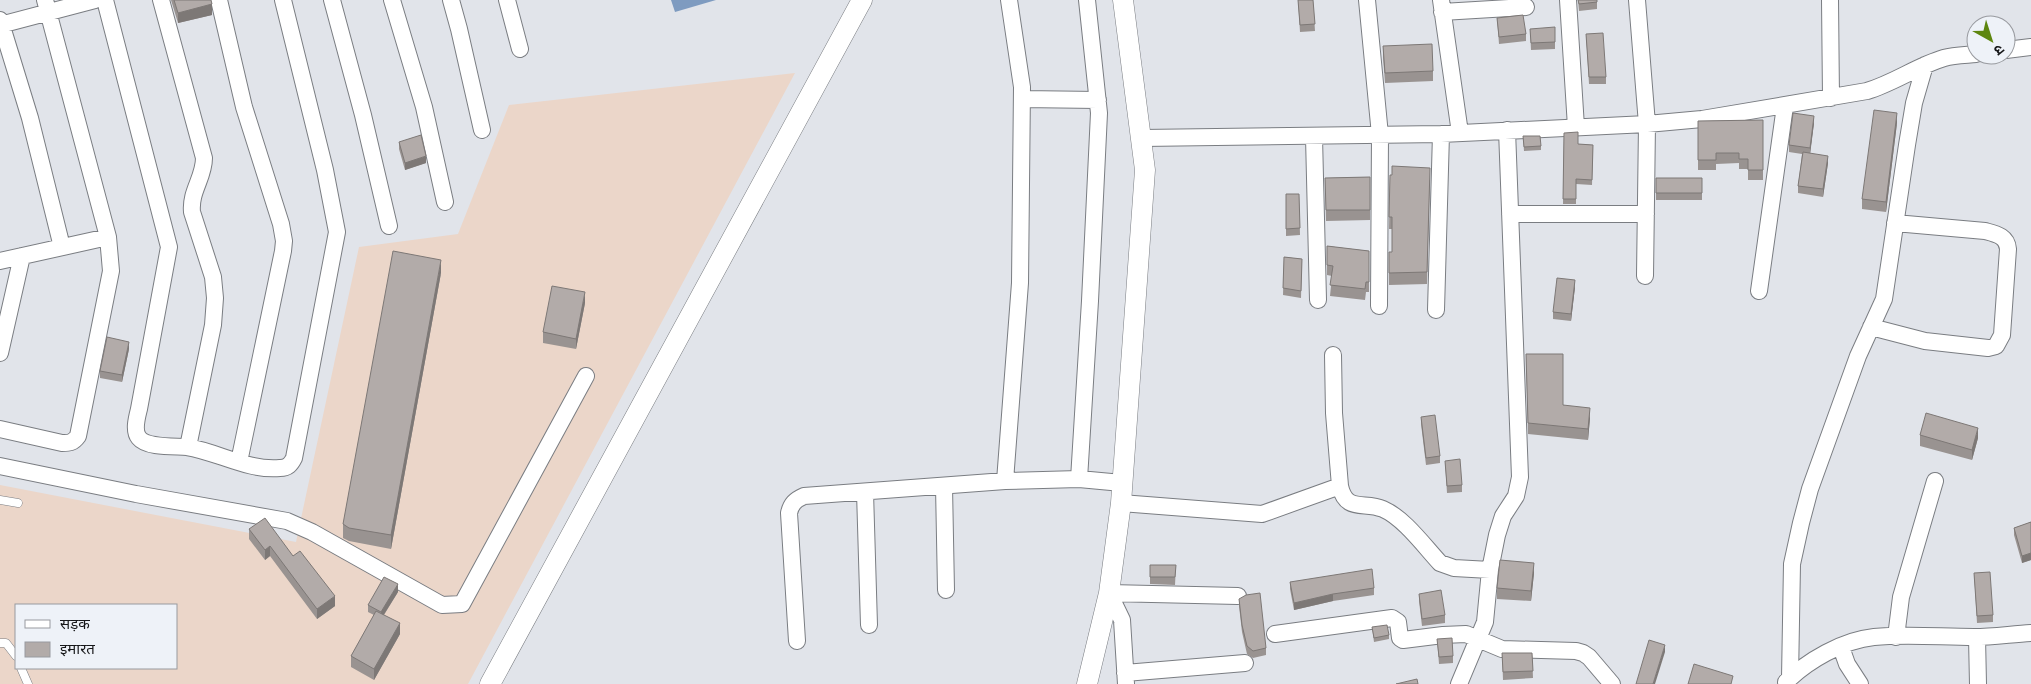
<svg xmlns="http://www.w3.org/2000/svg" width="2031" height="684" viewBox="0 0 2031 684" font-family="Raleway,'Noto Sans Devanagari',sans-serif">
<rect width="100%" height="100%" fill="#e1e4ea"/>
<path fill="#ebd6c9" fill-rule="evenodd" d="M795 73 468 684H0V485L296 542 359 247 458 234 509 105ZM16 605H176V668H16Z"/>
<path fill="#7e9bc0" d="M671 0H716L675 12Z"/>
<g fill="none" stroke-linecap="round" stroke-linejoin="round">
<g stroke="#7a7d82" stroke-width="9">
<path id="service" d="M0 500 18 503
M0 643H6L16 656
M21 668 28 684"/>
</g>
<g stroke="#7a7d82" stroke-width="18">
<path id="minor" d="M105 0 169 247 139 409C137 417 133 431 139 438 147 448 175 446 187 447 218 452 248 471 280 468 288 468 291 464 294 458L337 232 325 170 283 0
M161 0 204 158C204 178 190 191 192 212L213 277 215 298 213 325 188 447
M219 0 244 107 281 224 284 241 283 251 239 462
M332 0 363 115 389 226
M392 0 424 107 445 202
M451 0 459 29 482 130
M507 0 520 49
M1367 0 1380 135 1379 306
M1441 0 1460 133
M1568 0 1576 127
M1637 0 1647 124 1645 276
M1830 0 1831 98
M1442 12 1526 7
M0 20 30 118 62 247
M0 25 95 0
M2006 50 2031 47
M1022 99 1098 100
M1314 137 1318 300
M1142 138 1441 134 1647 124 1702 119 1867 91C1894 83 1917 66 1944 58 1954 55 1966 55 1976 54
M1510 214H1646
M0 261 108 237
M1759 291 1785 106
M1436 310 1441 134
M1871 327 1925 341 1988 348 1996 346 2002 335 2008 249C2007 236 1996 234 1985 231L1895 223
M0 353 22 256
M1333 355 1334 413 1340 486C1346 513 1364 501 1383 509 1404 518 1425 547 1440 563L1454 568 1490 570
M0 429 62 443C69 443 73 443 78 436L111 271 108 237 45 0
M0 466 136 494 287 521 312 532 442 605 462 604 586 376
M1079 479 1090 301 1099 113 1087 0
M1005 481 1020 283 1022 87 1009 0
M944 486 946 590
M865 492 869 625
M1121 503 1262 514 1340 486
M1275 634 1392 618 1398 622 1400 638 1403 640 1443 635 1466 634 1502 649 1576 651 1583 653 1589 657 1612 684
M1896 637 1901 597 1935 481
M1977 637 1978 684
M797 641 789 513C791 504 795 500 804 496L1005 481 1079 479 1122 483
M1841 647 1847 664 1860 684
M1125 673 1245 663
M1790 678 1792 564 1801 523 1810 489 1858 356 1884 299 1907 145 1914 103 1925 65
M1786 682C1807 661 1843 640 1874 637 1906 634 1941 637 1974 637 1993 637 2012 634 2031 633
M1126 684 1122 620 1109 593 1238 596
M1459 684 1485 622 1490 570 1497 535 1503 516 1516 496 1520 477 1507 130"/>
</g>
<g stroke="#7a7d82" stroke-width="21">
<path id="tertiary" d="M490 684 862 0
M1087 684 1109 593 1121 503 1145 170 1123 0"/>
</g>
<use href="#service" stroke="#fff" stroke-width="8"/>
<use href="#minor" stroke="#fff" stroke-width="16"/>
<use href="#tertiary" stroke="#fff" stroke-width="20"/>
</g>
<path fill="#999391" d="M171 0H211L212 15 178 23Z
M1298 0H1313L1315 31 1300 32Z
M1578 0H1597V9L1579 11Z
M1497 18 1526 34V41L1499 44Z
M1530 29 1555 42V49L1531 50Z
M1586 34 1606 77V84H1589Z
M1383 46 1433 71V81L1385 83 1383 57Z
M1763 120V180H1748V169H1739V163L1716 164V170H1698V121Z
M1814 123 1810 153 1828 163 1823 197 1798 193V186L1802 154 1789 152V145Z
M1897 123 1886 212 1862 209V199Z
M1564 133 1578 144 1593 145 1592 185 1576 184V204H1563Z
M1523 136 1541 146V150L1524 151Z
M399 142 426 163 405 170 399 149Z
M1390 175 1430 180 1427 284 1389 285V252H1392V229H1389Z
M1370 177V220L1326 221 1325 178Z
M1656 178H1702V200H1656Z
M1286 194H1299L1300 235 1286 236Z
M1327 246 1369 251V292H1366L1365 300 1330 296 1332 276 1327 275Z
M1284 257 1302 259 1301 298 1283 295Z
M441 273 391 549 349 541 343 538V524Z
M1575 287 1571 321 1553 319V312Z
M585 303 576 349 543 343V332Z
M129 349 122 382 100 378V371Z
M1526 354 1563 405 1590 418 1588 440 1528 434Z
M1421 417 1440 456V463L1426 465 1421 424Z
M1920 435 1978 438 1972 460 1920 446Z
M1445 461 1462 485V492L1447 493Z
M2031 522V560L2022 563 2014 535V528Z
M249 529 293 556 335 606 317 619 270 556 265 560 249 539Z
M1150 565H1176L1175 585 1150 584Z
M1534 573 1531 601 1497 599V588Z
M1974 573 1993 615V622L1977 623Z
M1290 582 1374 588V595L1333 601 1294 610 1290 589Z
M398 592 384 615 400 634 374 680 351 667V656L374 615 368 612V605Z
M1419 594 1445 615V623L1422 626 1419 601Z
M1239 599 1266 648V655L1253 658 1247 654 1242 632 1239 606Z
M1372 627 1389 635V639L1374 642Z
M1437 639 1453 656V663L1439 664Z
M1502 653H1532L1533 678 1503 680Z"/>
<path fill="#7d7876" d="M212 4V15L178 23V13Z
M1897 113V123L1886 212V202Z
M1814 116V123L1810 155V148Z
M426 156V163L405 170V163Z
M1828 156V163L1823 197V189Z
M441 260V273L391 549V535Z
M1575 280V287L1571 321V314Z
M585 292V303L576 349V339Z
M129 342V349L122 382V375Z
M1590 408V418L1588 440V429Z
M1978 428V438L1972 460V450Z
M270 546V556L265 560V550Z
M2031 553V560L2022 563V556Z
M1534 563V573L1531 601V591Z
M398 584V592L381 619V612Z
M1333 594V601L1294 610V603Z
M335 596V606L317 619V609Z
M400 623V634L374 680V669Z
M1665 645V652L1655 684H1653Z"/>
<path fill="#b2aba9" stroke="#7d7876" d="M174 0H211L212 4 178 13Z
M1298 0H1313L1315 24 1300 25Z
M1578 0H1597V2L1579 4Z
M1523 15 1526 34 1499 37 1497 18Z
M1555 27V42L1531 43 1530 29Z
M1603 33 1606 77H1589L1586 34Z
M1432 44 1433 71 1385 73 1383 46Z
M1874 110 1897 113 1886 202 1862 199Z
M1793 113 1814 116 1810 148 1789 145Z
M1763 120V170H1748V159H1739V153H1716V160H1698V121Z
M1578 132V144L1593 145 1592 180 1576 179V199H1563L1564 133Z
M421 135 426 156 405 163 399 142Z
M1523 136H1540L1541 146 1524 147Z
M1803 152 1828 156 1823 189 1798 186Z
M1392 166 1430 168 1427 272 1389 273V252H1392V217H1389L1390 175H1392Z
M1370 177V210H1326L1325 178Z
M1656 178H1702V193H1656Z
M1286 194H1299L1300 228 1286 229Z
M1327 246 1369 251V282H1366L1365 289 1330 285 1333 266 1327 265Z
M393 251 441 260 391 535 349 528 343 524Z
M1284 257 1302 259 1301 291 1283 288Z
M1557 278 1575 280 1571 314 1553 312Z
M552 286 585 292 576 339 543 332Z
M107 337 129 342 122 375 100 371Z
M1526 354H1563V405L1590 408 1588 429 1528 423Z
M1926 413 1978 428 1972 450 1920 435Z
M1435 415 1440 456 1426 458 1421 417Z
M1460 459 1462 485 1447 486 1445 461Z
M265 518 293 556 300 551 335 596 317 609 270 546 265 550 249 529Z
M2031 522V553L2022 556 2014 528Z
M1500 560 1534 563 1531 591 1497 588Z
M1150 565H1176L1175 577H1150Z
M1372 569 1374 588 1333 594 1294 603 1290 582Z
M1990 572 1993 615 1977 616 1974 573Z
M384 577 398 584 381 612 368 605Z
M1441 590 1445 615 1422 619 1419 594Z
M1260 593 1266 648 1253 651 1247 646 1242 625 1239 599 1246 595Z
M376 611 400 623 374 669 351 656Z
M1387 625 1389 635 1374 638 1372 627Z
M1452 638 1453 656 1439 657 1437 639Z
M1649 640 1665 645 1653 684H1636Z
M1502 653H1532L1533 671 1503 672Z
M1694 664 1733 676 1731 684H1688Z
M1417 679 1418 684H1396Z"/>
<rect x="15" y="604" width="162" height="65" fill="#eef2f8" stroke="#989a9f"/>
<rect x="25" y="620" width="25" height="8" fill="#ffffff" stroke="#989a9f"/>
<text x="60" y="629" font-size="15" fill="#161719">सड़क</text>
<rect x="25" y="642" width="25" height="15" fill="#b2aba9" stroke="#989a9f"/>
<text x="60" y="654" font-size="15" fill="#161719">इमारत</text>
<g transform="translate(1991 40) rotate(141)"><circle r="24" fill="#eef2f8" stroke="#989a9f"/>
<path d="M0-4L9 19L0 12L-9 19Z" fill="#5d860f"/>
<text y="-8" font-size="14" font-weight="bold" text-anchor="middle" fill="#161719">उ</text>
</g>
</svg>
